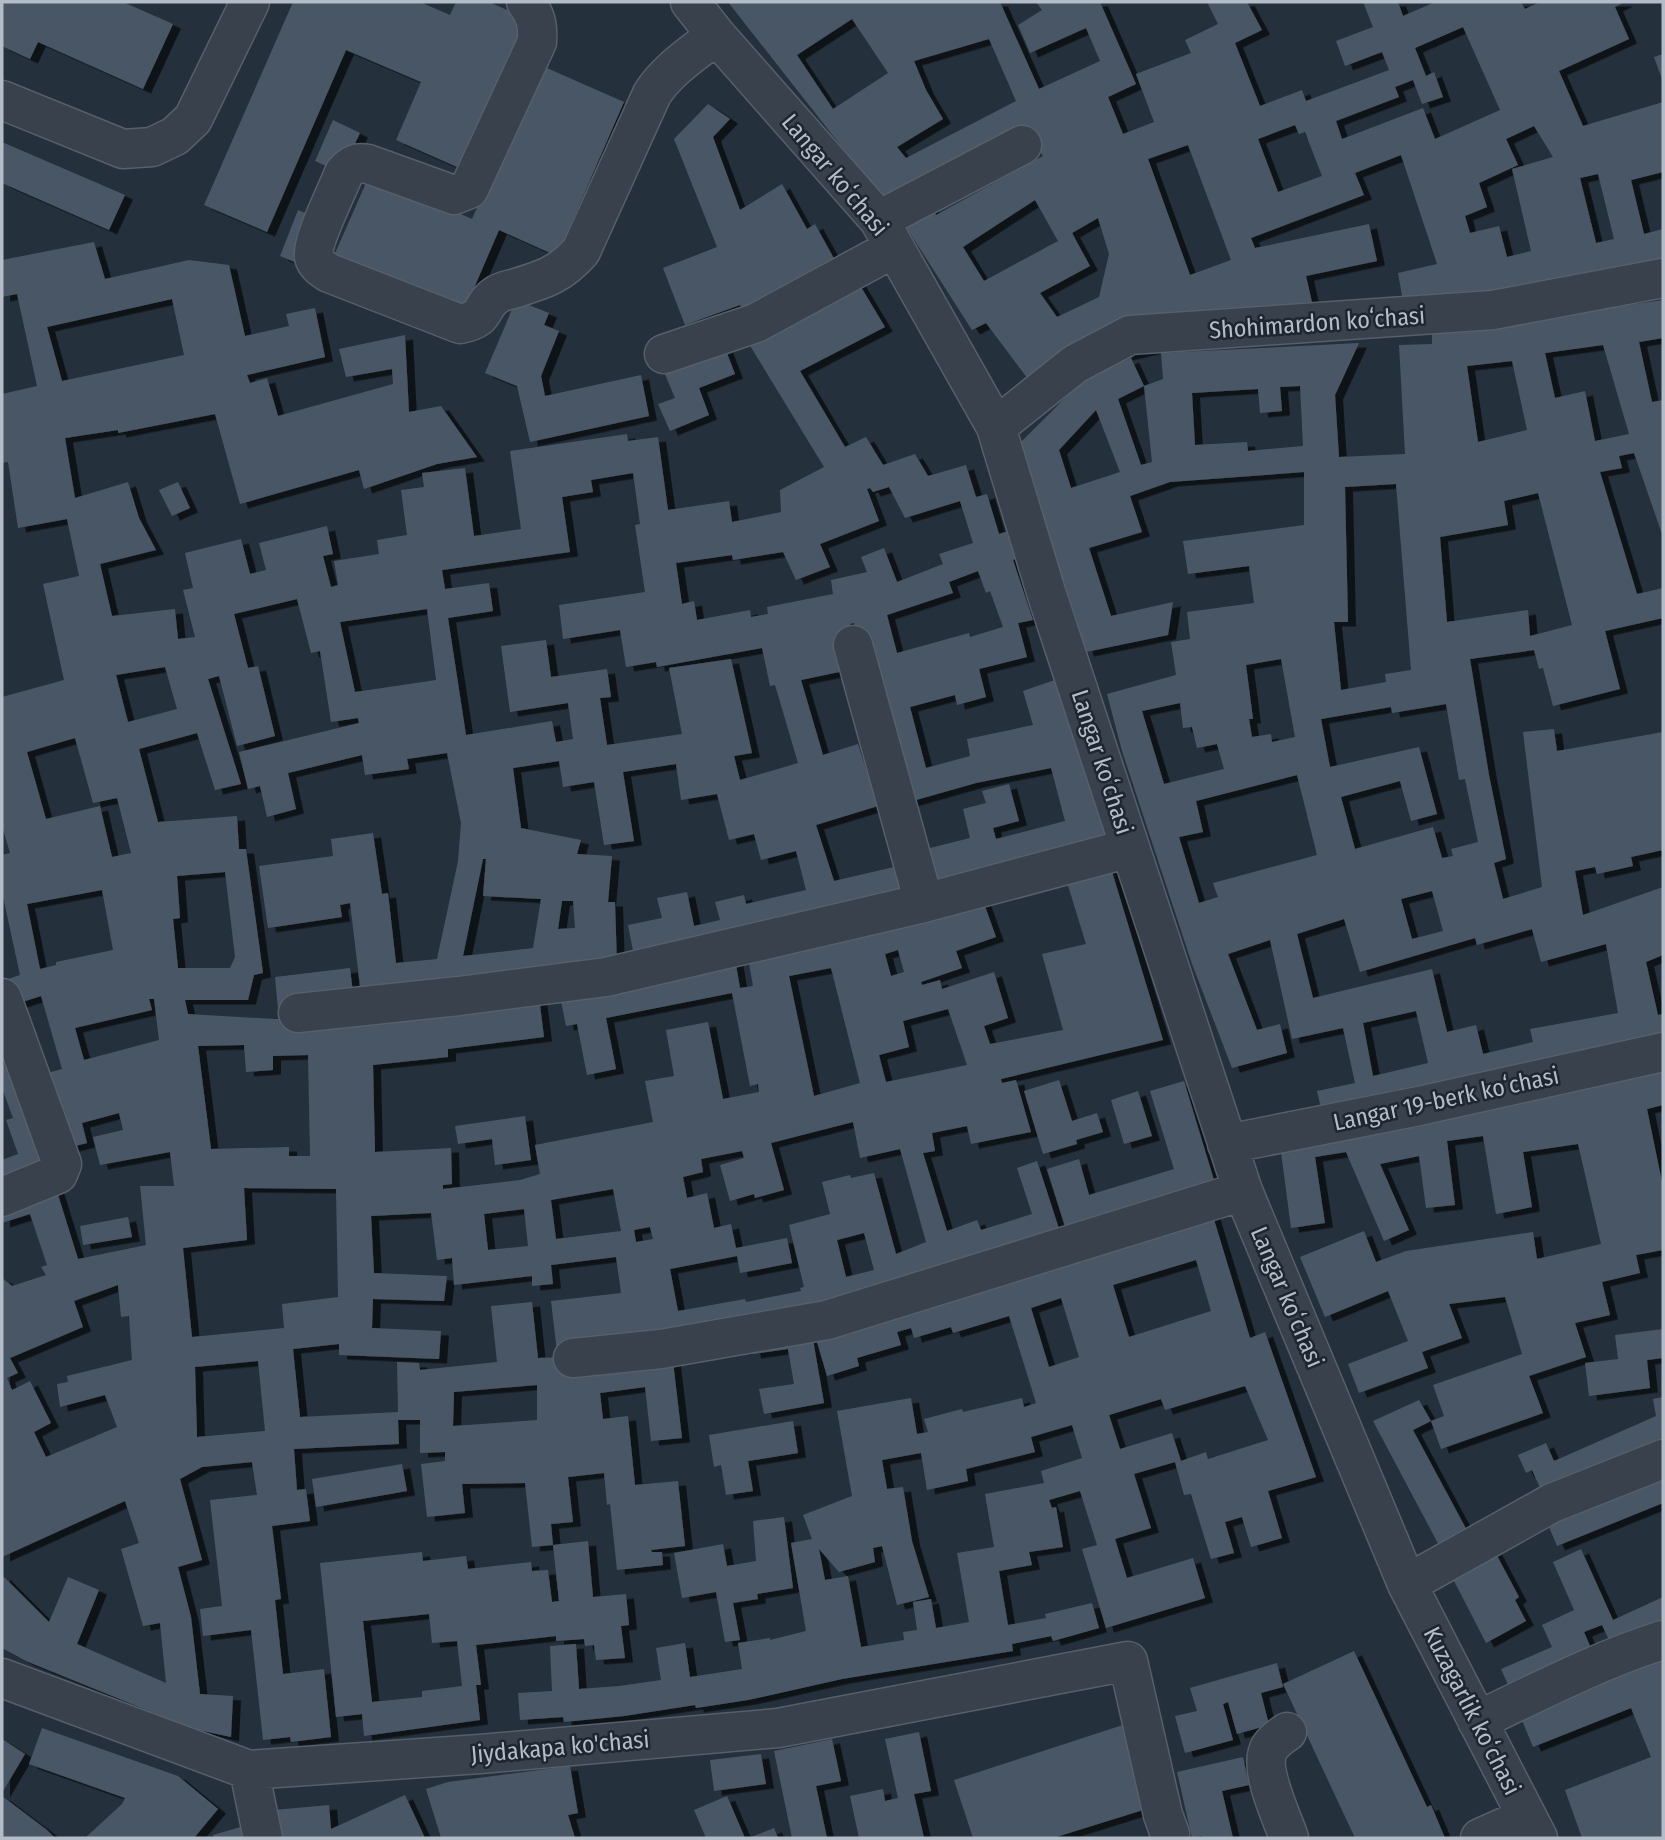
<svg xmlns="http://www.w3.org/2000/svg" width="1665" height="1840" viewBox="0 0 1665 1840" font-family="'Fira Sans Condensed',sans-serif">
<defs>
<filter id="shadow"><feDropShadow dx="8" dy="4.5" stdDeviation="0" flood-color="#0009"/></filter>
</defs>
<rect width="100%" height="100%" fill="#24303c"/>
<path fill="#4a5765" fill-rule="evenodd" filter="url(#shadow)" d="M2 2H123L173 24 143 89 38 42 30 59 2 46Z
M293 2H420L450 15 456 2H489L530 20 464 170 396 140 421 82 346 50 267 232 204 205Z
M728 2H1000L1039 89 1100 61 1086 28 1030 53 1018 25 1042 10 1036 2H1100L1136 84 1108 97 1123 134 1154 122 1136 74 1191 53 1185 40 1218 24 1207 2H1247L1262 30 1235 43 1260 106 1302 90 1306 101 1389 70 1382 52 1345 66 1336 41 1373 27 1363 2H1398L1403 16 1435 2H1521L1525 9 1540 2H1625L1615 7 1629 39 1559 71 1583 126 1663 102V172L1631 180 1644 234 1663 229V268L1404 307 1398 273 1437 264 1401 155 1355 173 1364 195 1251 238 1255 248 1369 224 1377 261 1306 276 1314 311 1028 379 986 323 972 330 899 216 927 200 936 215 1043 156 1029 132 885 208 841 146ZM852 19 888 73 833 109 797 55ZM1463 27 1500 110 1435 139 1423 108 1342 139 1336 121 1399 97 1395 87 1413 80 1422 104 1443 97 1434 72 1426 76 1415 48ZM989 39 1016 101 906 158 897 147 943 119 926 90 914 61ZM1295 125 1299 134 1305 132 1322 176 1278 192 1258 139ZM1534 126 1553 157 1512 169 1531 251 1507 257 1499 226 1470 233 1465 216 1487 207 1479 183 1518 165 1506 139ZM1188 145 1231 260 1190 275 1148 159ZM1598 174 1614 239 1596 243 1580 178ZM1035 200 1058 241 984 281 963 247ZM1098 218 1109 254 1099 297 1057 317 1040 293 1090 266 1072 233Z
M1663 54V82L1654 57Z
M540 65 624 102 557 256 499 230 462 316 332 260 370 174 472 219Z
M708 104 730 119 713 137 740 210 782 184 807 229 815 224 837 264 747 315 740 305 685 325 663 268 717 247 674 139Z
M333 120 360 133 341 173 315 161Z
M2 142 125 195 109 230 2 183Z
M298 210 320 219 302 265 280 256Z
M94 242 105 279 189 260 229 265 245 336 289 326 286 314 315 308 325 357 247 375 250 383 267 378 278 416 393 384 392 369 346 377 339 349 405 335 409 412 441 406 477 457 437 464 364 489 359 470 240 504 215 414 118 433V430L65 438 75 498 128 482 139 518 156 550 100 564 112 616 175 609 178 639 195 637 183 590 193 588 185 553 241 539 250 574 266 570 259 543 327 526 333 554 323 556 331 587 338 585 334 561 379 554 377 540 407 535 401 490 424 487 422 473 465 468 474 536 521 529 510 451 627 434 628 441 658 437 668 510 729 501 732 522 781 512 780 490 824 467 746 339 855 277 885 327 800 371 845 447 866 437 883 465 915 454 928 476 966 465 976 497 987 494 999 534 1008 531 1017 558 1013 560 1033 620 1018 623 1027 657 979 669 986 697 957 705 955 695 910 707 926 768 970 756 967 739 1033 725 1023 691 1066 676 1109 844 932 890 922 850 970 838 963 809 986 803 982 791 1009 784 1019 821 993 828 996 839 1065 821 1051 768 976 783 902 804 854 623 850 624 851 630 837 633 844 671 801 680 823 755 858 744 878 806 816 825 834 881 898 866 906 893 634 956 628 925 662 918 657 898 687 892 694 926 720 920 715 902 744 895 746 904 806 890 796 851 761 860 754 834 729 840 717 794 681 800 676 764 623 772 634 841 604 845 594 782 563 787 559 761 513 768 521 828 581 840 577 854 612 856 608 902H615L617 965 362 1003 350 903 340 905 342 917 268 928 259 866 333 856 331 839 373 833 382 894 388 893 396 963 437 959 458 861 461 823 447 753 407 759 409 769 365 775 362 755 288 773 296 809 267 817 260 786 248 789 239 752 359 723 358 718 331 722 320 651 311 653 297 599 234 614 248 668 258 666 275 736 237 746 219 676 208 679 241 784 215 790 197 733 139 749 158 822 237 816 239 849H246L263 973 254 975 248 1000H185L188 1014 328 1022 539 997 544 1037 448 1049V1057L373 1065 375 1152 451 1148 452 1184 443 1185V1189L520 1180 540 1174 535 1145 653 1122 645 1081 674 1076 666 1030 708 1022 723 1099 759 1092 758 1084 750 1086 732 993 606 1018 616 1069 587 1075 577 1024 566 1026 559 991 734 953 740 988 753 986 747 952 981 895 996 937 956 951 962 968 921 982 922 985 940 980 942 989 994 972 1008 1018 984 1026 990 1044 1063 1030 1042 954 1086 944 1066 879 1110 865 1163 1040 1001 1079 1002 1083 1016 1080 1031 1132 971 1144 967 1126 932 1133 935 1151 923 1153 947 1231 977 1220 981 1230 1032 1214 1017 1168 1037 1161 1062 1238 882 1296 557 1352 551 1301 621 1293 616 1257 551 1265 553 1284 532 1286V1276L454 1285 452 1258 437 1260 431 1213 371 1216 374 1273 447 1276 444 1301 373 1299 372 1328 441 1331 439 1359 339 1355V1344L293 1349 300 1417 398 1412 397 1362 419 1363 420 1370 497 1362 491 1306 532 1302 538 1358 672 1353 682 1438 651 1441 645 1387 600 1393 603 1419 628 1416 635 1485 678 1481 685 1546 651 1550 652 1552H662L663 1565 617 1570 610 1504 607 1505 604 1473 568 1477 573 1522 551 1524 553 1545 532 1547 525 1483 462 1484 465 1513 427 1517 421 1464 445 1461V1452L420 1453V1420H398L399 1444 294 1449 297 1490 306 1489 310 1521 272 1526 281 1599 275 1600 283 1674 324 1669 331 1737 291 1742 290 1737 263 1740 251 1630 203 1636 200 1609 222 1606 210 1500 257 1495 252 1462 202 1467 180 1479 202 1560 178 1567 191 1617 200 1694 233 1696 231 1737 157 1721 159 1715 26 1661 2 1648V1575L49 1622 68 1577 99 1590 77 1644 166 1683 160 1623 143 1626 121 1549 139 1543 125 1501 2 1557V1278L12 1286 46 1275 41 1267 47 1265 30 1214 2 1223V1204L55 1185 78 1259 146 1245 140 1186H174L170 1152 100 1165 93 1137 123 1130 119 1113 82 1123 87 1143 60 1150 37 1076 62 1069 41 996 16 1004 8 979 20 975 2 892V855L10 853 2 826V697L64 680 43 584 79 576 67 519 18 528 8 462 2 463V394L37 386 17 294 2 297V260ZM172 299 184 355 62 381 47 327ZM633 473 640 524 635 525 645 592 559 605 563 639 620 630 626 667 656 662 657 667 762 648 770 686 775 685 798 763 740 780 734 756 752 753 731 659 669 668 682 734 607 745 600 698 611 697 607 669 551 677 546 640 501 646 510 712 568 703 573 739 556 742 552 721 466 735 448 618 493 611 489 583 445 589 442 570 570 552 562 497 593 492 591 480ZM889 487 905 518 960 501 973 543 939 554 943 564 897 582 884 548 861 557 867 572 831 580 833 594 767 607 768 614 751 617 750 610 697 620 694 601 682 604 676 563 732 555 733 560 783 552 796 580 830 567 820 544 879 521 867 489 870 488 873 492ZM978 571 986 593 990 591 1003 627 970 637 969 633 897 653 887 615 953 593 949 582ZM427 609 436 680 355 692 340 622ZM165 667 177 709 128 722 116 675ZM75 738 93 803 117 798 131 853 112 857 100 806 46 819 27 752ZM483 859H486L483 896 541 899 533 948 463 956ZM225 872 235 957 230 968H178L173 919 180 918 177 876ZM102 890 113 950 56 962V965L40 969 27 904ZM562 901H573L575 928 558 929ZM898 950 904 972 891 976 885 954ZM831 968 860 1083 814 1096 789 976ZM149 999H154L159 1040 84 1060 75 1028 152 1010ZM948 1009 967 1065 886 1082 879 1055 909 1047 903 1021ZM244 1045 246 1072 273 1070V1056L308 1055 310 1156H289V1147L211 1149 198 1046ZM853 1122 860 1158 900 1149 926 1242 896 1254 874 1173 851 1178 850 1175 822 1182 830 1214 789 1225 804 1287 800 1288 801 1291 746 1302 745 1299 678 1311 670 1269 737 1256 740 1273 792 1263 787 1238 736 1248 731 1224 714 1228 707 1193 687 1198 683 1177 703 1172 701 1159 742 1151 744 1158 720 1165 730 1201 754 1194 755 1198 784 1190 771 1143ZM244 1188 336 1189 338 1297 282 1304 284 1328 192 1337 183 1248 247 1240ZM613 1189 621 1231 556 1239 551 1200ZM524 1209 528 1246 488 1250 484 1214ZM650 1227 653 1239 636 1242 634 1230ZM864 1233 874 1270 846 1277 837 1240ZM118 1285 121 1317 129 1316 132 1360 67 1376 68 1382 57 1384 60 1407 105 1395 117 1427 46 1457 34 1432 51 1423 30 1381 12 1390 7 1378 18 1373 10 1358 83 1327 74 1301ZM258 1361 265 1431 197 1437 195 1367ZM537 1385V1420L453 1426 454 1392Z
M516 300 549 313 544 325 559 331 541 376 545 396 641 375 649 416 530 442 517 386 485 373Z
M1663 300V338L1639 342 1652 402 1663 400V537L1634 453 1619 456 1622 468 1600 472 1637 594 1663 588V618L1605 631 1620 689 1553 706 1543 668 1539 669 1534 650 1470 659 1489 775 1506 859 1494 863 1503 899 1542 887 1523 732 1554 729 1557 751 1663 732V850L1631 857 1633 866 1597 874 1595 867 1575 871 1583 915 1663 887V955L1646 962 1658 1015 1663 1014V1048L1324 1121 1317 1091 1355 1083 1343 1028 1292 1039 1270 940 1228 954 1257 1030 1280 1024 1287 1053 1232 1068 1192 964 1122 751 1107 694 1176 675 1171 642 1190 639 1187 612 1254 603 1249 566 1188 574 1183 541 1304 525V472L1170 482 1130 496 1142 532 1089 548 1111 616 1173 602 1168 635 1086 652 1019 444 1082 381 1131 358 1144 386 1118 399 1141 465 1152 462 1144 386 1163 379 1161 353 1359 343 1335 395 1339 457 1405 454 1399 345 1432 344V334ZM1603 345 1629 434 1595 441 1585 391 1555 398 1545 353ZM1512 361 1527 430 1478 442 1467 366ZM1300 386 1303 446 1248 451 1247 442 1195 445 1192 393 1258 389 1260 413 1282 411 1280 387ZM1096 410 1120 472 1071 488 1059 450ZM1396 484 1411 670 1385 674 1386 682 1341 690 1334 622H1348L1345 487ZM1538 493 1572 625 1530 636 1528 610 1447 622 1440 537 1508 525 1504 501ZM1281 659 1295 737 1272 742 1271 734 1252 737 1249 719H1253L1246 665ZM1180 703 1183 728 1192 727 1197 748 1217 744 1224 769 1164 784 1142 711ZM1446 704 1459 780 1465 779 1478 842 1451 849 1453 856 1442 858 1433 827 1355 849 1341 797 1400 781 1411 821 1437 814 1419 747 1330 767 1321 719 1391 707 1392 713ZM1297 775 1317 855 1213 883 1218 897 1199 903 1179 837 1203 832 1196 801ZM1432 891 1443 931 1412 939 1401 899ZM1344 919 1360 972 1475 938 1477 945 1532 929 1541 962 1606 944 1618 1013 1530 1029 1533 1042 1483 1054 1476 1025 1447 1032 1432 969 1313 998 1297 934ZM1416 1011 1428 1063 1373 1076 1363 1023Z
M725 348 735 374 699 388 709 415 670 431 658 404 675 398 664 372Z
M178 482 190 508 172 516 159 490Z
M350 968 354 1001 278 1009 275 977Z
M16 1060 56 1151 2 1193V1160L18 1154 6 1120 13 1118 2 1088V1065Z
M1663 1066V1105L1647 1109 1663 1187V1250L1636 1255 1640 1273 1602 1282 1610 1315 1575 1323 1586 1357 1529 1376 1543 1413 1441 1449 1431 1421 1413 1430 1470 1536 1442 1551 1373 1421 1419 1400 1431 1421 1444 1416 1433 1385 1522 1354 1505 1297 1449 1304 1462 1338 1422 1352 1428 1368 1359 1393 1348 1364 1408 1341 1388 1291 1325 1317 1300 1257 1364 1231 1376 1262 1406 1251 1533 1232 1537 1259 1601 1244 1578 1144 1523 1152 1532 1207 1496 1214 1483 1136 1447 1141 1455 1205 1426 1208 1419 1156 1380 1164 1409 1230 1384 1241 1346 1152 1315 1157 1325 1223 1291 1228 1281 1152 1314 1147 1312 1135Z
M1059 1080 1072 1121 1097 1113 1103 1132 1076 1140 1077 1144 1043 1154 1024 1091Z
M1184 1081 1217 1190 1068 1236 1047 1169 1079 1159 1089 1195 1174 1169 1150 1091Z
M1138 1091 1152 1136 1124 1144 1111 1100Z
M525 1116 531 1160 495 1165 492 1139 458 1144 455 1126Z
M1212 1213 1250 1338 1265 1332 1316 1477 1268 1491 1282 1538 1251 1547 1242 1517 1225 1522 1234 1553 1211 1559 1191 1494 1184 1495 1175 1462 1134 1474 1151 1528 1115 1539 1127 1578 1193 1558 1205 1598 1106 1628 1082 1549 1097 1545 1080 1491 1049 1500 1052 1508 1056 1507 1063 1547 1029 1552 1032 1565 999 1571 1008 1625 1046 1618 1045 1614 1092 1603 1099 1628 1053 1641 1051 1636 1012 1644 1013 1651 842 1679 748 1700 696 1708 695 1705 624 1716 564 1722 563 1717 520 1720 518 1693 552 1691 550 1646 576 1644 579 1689 619 1686 661 1680 656 1648 685 1643 690 1677 742 1669 738 1643 770 1638V1640L806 1631 791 1543 812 1539 803 1515 852 1496 837 1411 911 1398 917 1434 928 1432 924 1419 962 1409 963 1412 1022 1398 1024 1407 1036 1403 1009 1316 953 1333 951 1327 914 1338 911 1328 897 1332 901 1345 857 1358 859 1366 827 1376 815 1335ZM1196 1260 1211 1311 1129 1337 1113 1285ZM1061 1298 1079 1357 1049 1367 1031 1308ZM1245 1386 1268 1440 1208 1459 1206 1452 1181 1461 1172 1433 1120 1449 1109 1415 1161 1399 1165 1410ZM1072 1425 1082 1458 1041 1471 1044 1483 985 1494 994 1547 957 1553 969 1622 936 1628 931 1599 913 1602 917 1630 903 1632 904 1640 861 1647 848 1576 825 1580 819 1549 839 1572 875 1562 873 1548 882 1546 897 1605 929 1597 912 1541 903 1487 887 1489 882 1460 921 1453 927 1490 968 1481 966 1469 1035 1452 1031 1437Z
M128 1217 132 1237 83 1245 80 1226Z
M811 1328 824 1403 764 1414 759 1389 794 1384 788 1349 753 1354 751 1339Z
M1663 1329V1358L1647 1360 1650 1388 1589 1396 1585 1363 1618 1359 1615 1335Z
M1663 1397V1451L1546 1501 1532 1470 1526 1473 1518 1455 1546 1443 1554 1461 1656 1416 1653 1399Z
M793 1421 798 1453 748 1461 753 1491 726 1495 721 1465 714 1467 709 1435Z
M402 1464 407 1491 316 1507 312 1479Z
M1663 1476V1503L1557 1546 1547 1522Z
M784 1517 793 1588 757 1594 758 1599 733 1603 740 1640 725 1642 716 1592 682 1598 674 1553 723 1544 727 1566 756 1561 753 1521Z
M588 1541 593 1597 626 1594 629 1625 621 1626 625 1658 596 1660 594 1645 585 1646 584 1639 556 1641V1636L476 1645 481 1685H476L480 1720 364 1736 362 1714 336 1717 320 1563 422 1552 423 1561 466 1556 468 1569 531 1562 532 1571 548 1570 552 1602 559 1601 553 1545ZM429 1614 432 1643 457 1641 462 1686 422 1691V1697L372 1702 363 1621Z
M1581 1549 1613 1620 1663 1597V1632L1615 1653 1602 1625 1584 1632 1597 1662 1514 1698 1501 1669 1552 1647 1542 1625 1574 1610 1553 1562Z
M1494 1550 1519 1597 1515 1600 1526 1621 1486 1643 1450 1573Z
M1663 1649V1838H1582L1565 1790 1651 1757 1631 1708 1533 1747 1519 1713Z
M1354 1651 1427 1807 1431 1805 1445 1838H1355L1283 1684Z
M1277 1663 1283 1687 1261 1693 1269 1725 1237 1734 1228 1702 1223 1704 1233 1740 1185 1753 1175 1716 1197 1711 1190 1688Z
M1129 1723 1156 1806 1053 1838H973L954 1780Z
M42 1728 178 1776 218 1809 194 1838H85L122 1804 125 1798 29 1764Z
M919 1732 931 1791 914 1794 924 1838H859L850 1796 883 1789 885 1801 898 1798 885 1739Z
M2 1739 25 1754 2 1793Z
M832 1739 841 1781 816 1786 827 1838H792L774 1751Z
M761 1754 766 1784 714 1791 710 1760Z
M1243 1757 1249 1785 1222 1791 1233 1838H1202V1836L1192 1838 1177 1772Z
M570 1766 578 1813 568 1815 575 1838H441L426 1789 448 1782Z
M405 1795 425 1838H278L274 1810 329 1805 331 1829Z
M2 1796 47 1830 55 1838H2Z
M727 1796 745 1838H706L694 1810Z
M244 1826 247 1838H214L213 1835Z
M774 1828 778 1838H749Z"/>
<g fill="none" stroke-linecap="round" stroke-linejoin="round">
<g stroke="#565f6a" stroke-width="41">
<path id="minor" d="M526 2C536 16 538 25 537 42L469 189 454 195 368 164C356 162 352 164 344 173 338 189 311 242 314 257 316 265 323 269 329 273L460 324C490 318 478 307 496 295 502 291 509 290 516 288 545 279 561 274 581 251L652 94C668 69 693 54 716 35
M690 2 716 35 879 220 996 427 1046 592 1243 1191 1407 1584 1538 1838
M2 100 123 149 152 147 175 136 193 119 250 2
M879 220 1022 145
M664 354 756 323 894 248
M996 427 1075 364 1130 335 1493 310 1663 278
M853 645 924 903
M2 998 62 1164 58 1174 2 1197
M298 1013 459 996 606 977 924 903 1130 848
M1227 1144 1419 1106 1663 1052
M573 1358 661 1349 827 1320 1243 1191
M1407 1584 1552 1503 1663 1459
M2 1678 249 1770 480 1754 778 1728 1128 1661 1163 1815 1170 1834 1169 1838
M1477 1721C1538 1692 1599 1660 1663 1640
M1287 1732C1281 1736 1274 1741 1270 1747 1257 1767 1282 1817 1289 1838
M249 1770 263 1838
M1480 1838 1527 1817"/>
</g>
<use href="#minor" stroke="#38414c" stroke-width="38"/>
</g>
<g text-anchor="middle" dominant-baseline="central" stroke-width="5" stroke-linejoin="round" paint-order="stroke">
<g font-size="24" fill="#b4bcc8" stroke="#1d2631">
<text transform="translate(835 175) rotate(50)">Langar koʻchasi</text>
<text transform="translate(1317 323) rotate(-4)">Shohimardon koʻchasi</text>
<text transform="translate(1102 762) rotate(72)">Langar koʻchasi</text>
<text transform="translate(1446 1099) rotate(-12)">Langar 19-berk koʻchasi</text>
<text transform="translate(1287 1297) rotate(67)">Langar koʻchasi</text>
<text transform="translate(1472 1711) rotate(63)">Kuzagarlik koʻchasi</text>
<text transform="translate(560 1747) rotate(-5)">Jiydakapa ko'chasi</text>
</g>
</g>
<rect width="1665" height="1840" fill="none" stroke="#b4bcc8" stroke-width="7"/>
</svg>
